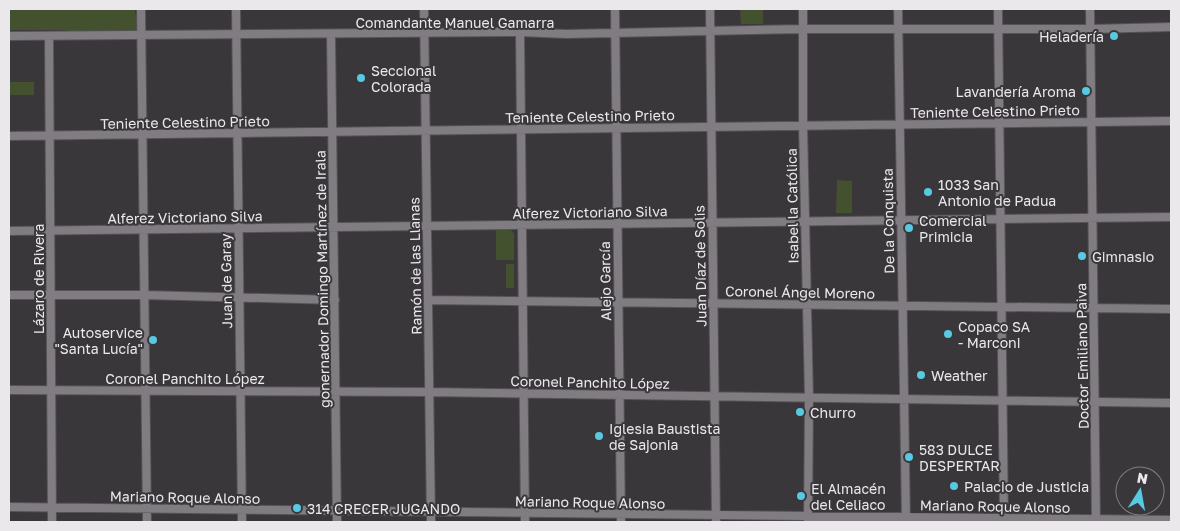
<svg xmlns="http://www.w3.org/2000/svg" width="1180" height="531" viewBox="0 0 1180 531" font-family="'Golos Text',sans-serif">
<rect width="100%" height="100%" fill="#3a373b"/>
<path fill="#44512e" d="M9 9H135C135 18 139 23 140 31L125 33 121 30H110V33L68 34 66 30H9Z
M740 9H763V24H741Z
M9 82H34V95H9Z
M837 180 852 181V213H836Z
M496 230H511L514 234V260H496Z
M506 264H514V288H506Z"/>
<g fill="none" stroke-linecap="round" stroke-linejoin="round">
<g stroke="#555356" stroke-width="10">
<path id="minor" d="M141 9 147 522
M236 9 242 522
M424 9 431 522
M615 9 621 522
M710 9 716 522
M803 9V125L809 398 808 522
M898 9 906 522
M998 9 1004 522
M1090 9 1096 522
M520 32 525 522
M331 35 337 522
M9 36 520 32 566 34 803 29H1091L1171 27
M49 36 52 522
M9 136 1171 121
M9 231 1171 217
M9 295H145L335 300
M428 300 1171 309
M9 390 429 392 1171 403
M9 507 1171 520"/>
</g>
<use href="#minor" stroke="#807c81" stroke-width="8"/>
</g>
<g fill="#57c9e2" stroke="#3a373b" stroke-width="2">
<circle cx="1114" cy="36" r="5"/>
<circle cx="361" cy="78" r="5"/>
<circle cx="1086" cy="91" r="5"/>
<circle cx="928" cy="192" r="5"/>
<circle cx="909" cy="228" r="5"/>
<circle cx="1082" cy="256" r="5"/>
<circle cx="948" cy="334" r="5"/>
<circle cx="153" cy="340" r="5"/>
<circle cx="921" cy="375" r="5"/>
<circle cx="800" cy="412" r="5"/>
<circle cx="599" cy="436" r="5"/>
<circle cx="909" cy="457" r="5"/>
<circle cx="954" cy="486" r="5"/>
<circle cx="801" cy="496" r="5"/>
<circle cx="297" cy="508" r="5"/>
</g>
<g text-anchor="middle" dominant-baseline="central" stroke-width="4" stroke-linejoin="round" paint-order="stroke">
<g font-size="14" fill="#eae8eb" stroke="#3a373b">
<text x="455" y="22">Comandante Manuel Gamarra</text>
<text transform="translate(995 111) rotate(-1)">Teniente Celestino Prieto</text>
<text transform="translate(590 116) rotate(-1)">Teniente Celestino Prieto</text>
<text transform="translate(185 122) rotate(-1)">Teniente Celestino Prieto</text>
<text transform="translate(792 206) rotate(-91)">Isabel la Católica</text>
<text transform="translate(590 212) rotate(-1)">Alferez Victoriano Silva</text>
<text transform="translate(185 217) rotate(-1)">Alferez Victoriano Silva</text>
<text transform="translate(888 221) rotate(-91)">De la Conquista</text>
<text transform="translate(415 266) rotate(-91)">Ramón de las Llanas</text>
<text transform="translate(700 266) rotate(-91)">Juan Díaz de Solis</text>
<text transform="translate(38 279) rotate(-90)">Lázaro de Rivera</text>
<text transform="translate(322 279) rotate(-91)">gonernador Domingo Martínez de Irala</text>
<text transform="translate(226 281) rotate(-91)">Juan de Garay</text>
<text transform="translate(605 281) rotate(-91)">Alejo García</text>
<text transform="translate(800 292) rotate(1)">Coronel Ángel Moreno</text>
<text transform="translate(1082 356) rotate(-91)">Doctor Emiliano Paiva</text>
<text x="185" y="378">Coronel Panchito López</text>
<text transform="translate(590 382) rotate(1)">Coronel Panchito López</text>
<text transform="translate(185 497) rotate(1)">Mariano Roque Alonso</text>
<text transform="translate(590 502) rotate(1)">Mariano Roque Alonso</text>
<text transform="translate(995 506) rotate(1)">Mariano Roque Alonso</text>
</g>
<g font-size="14" fill="#eae8eb" stroke="#3a373b" text-anchor="start">
<text x="1104" y="36" text-anchor="end">Heladería</text>
<text x="371" y="70">Seccional<tspan x="371" dy="16">Colorada</tspan></text>
<text x="1076" y="91" text-anchor="end">Lavandería Aroma</text>
<text x="938" y="184">1033 San<tspan x="938" dy="16">Antonio de Padua</tspan></text>
<text x="919" y="220">Comercial<tspan x="919" dy="16">Primicia</tspan></text>
<text x="1092" y="256">Gimnasio</text>
<text x="958" y="326">Copaco SA<tspan x="958" dy="16">- Marconi</tspan></text>
<text x="143" y="332" text-anchor="end">Autoservice<tspan x="143" dy="16">"Santa Lucía"</tspan></text>
<text x="931" y="375">Weather</text>
<text x="810" y="412">Churro</text>
<text x="609" y="428">Iglesia Baustista<tspan x="609" dy="16">de Sajonia</tspan></text>
<text x="919" y="449">583 DULCE<tspan x="919" dy="16">DESPERTAR</tspan></text>
<text x="964" y="486">Palacio de Justicia</text>
<text x="811" y="488">El Almacén<tspan x="811" dy="16">del Celiaco</tspan></text>
<text x="307" y="508">314 CRECER JUGANDO</text>
</g>
</g>
<rect width="1180" height="531" fill="none" stroke="#eae8eb" stroke-width="20"/>
<g transform="translate(1140 491) rotate(11)"><circle r="24" fill="#3a373b" stroke="#807e81"/>
<path d="M0-4L9 19L0 12L-9 19Z" fill="#57c9e2"/>
<text y="-8" font-size="14" font-weight="bold" text-anchor="middle" fill="#eae8eb">N</text>
</g>
</svg>
